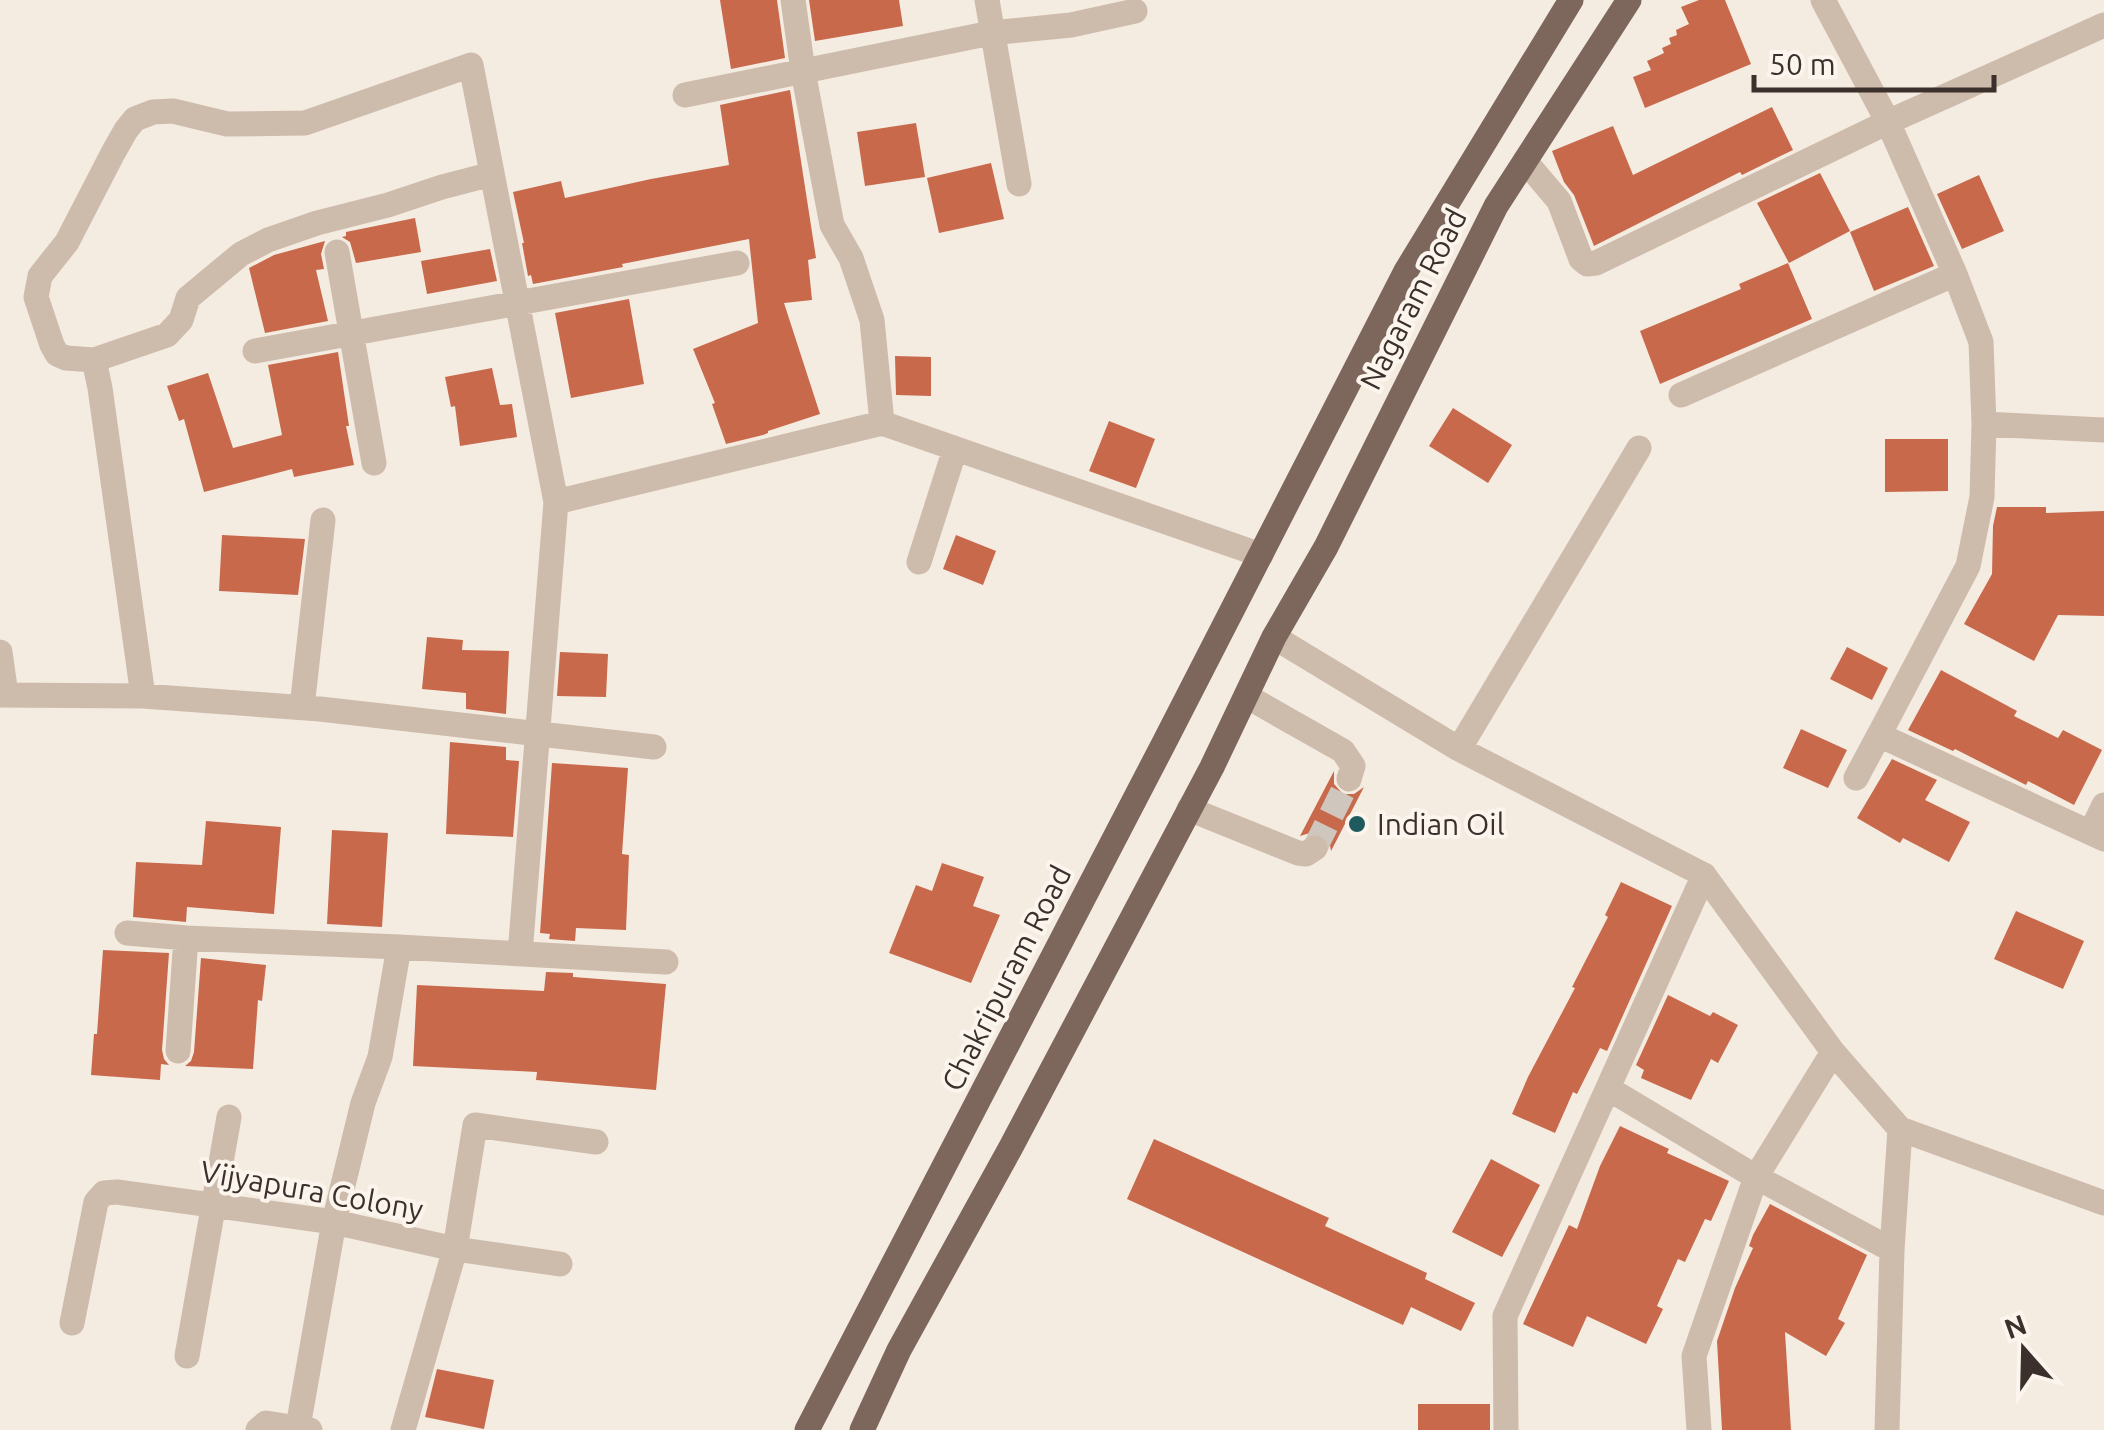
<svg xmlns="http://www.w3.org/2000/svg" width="2104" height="1430" viewBox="0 0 2104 1430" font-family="Ubuntu,sans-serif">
<rect width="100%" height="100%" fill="#f4ebe1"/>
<path fill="#c8694b" d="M720 0H777L785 58 731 69Z
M809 0H899L903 26 815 41Z
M1699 0H1725L1751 64 1645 108 1633 77 1651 70 1647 61 1664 53 1662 48 1671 44 1669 38 1677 35 1676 30 1689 24 1681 7Z
M790 90 816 258 808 260 812 300 784 303 820 414 768 431V433L763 435 726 444 712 404 715 403 693 349 758 323 749 239 622 264 623 267 533 284 531 275 528 276 522 243H524L513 192 561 181 565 198 651 179 729 165 720 105Z
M1772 107 1793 150 1742 175 1740 172 1594 246 1574 195 1564 182 1552 151 1613 126 1633 175Z
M916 123 925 177 865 186 857 132Z
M991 163 1004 219 939 233 927 178Z
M1820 173 1850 231 1789 263 1757 203Z
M1979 175 2004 231 1962 249 1937 194Z
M1908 207 1934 266 1874 291 1850 232Z
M415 218 421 252 356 263 350 242 342 237 346 236V232Z
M325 241 321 254 324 269 316 270 328 321 265 333 249 268 274 255Z
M490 249 497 281 427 294 421 261Z
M1788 263 1812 319 1660 384 1640 331 1741 289 1739 284Z
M629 299 644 384 571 398 555 313Z
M338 352 349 426H346L354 465 294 477 292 469 204 492 184 419 179 421 167 386 208 373 233 448 282 435 268 365Z
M895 356 931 357V396L896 395Z
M492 368 500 405 512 404 517 437 460 446 455 406 451 407 445 377Z
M1453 408 1512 445 1488 483 1429 446Z
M1109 421 1155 439 1136 488 1089 471Z
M1885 439H1948V491L1885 492Z
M1997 507H2046V513L2104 511V616L2058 615 2034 661 1964 624 1992 574 1993 526Z
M222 535 305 539 298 595 219 591Z
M956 535 996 551 983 585 943 569Z
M427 637 463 640 462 650 509 651 506 714 466 709V693L422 689Z
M1847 647 1888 668 1872 700 1830 679Z
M560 652 608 654 606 697 557 696Z
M1941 670 2017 711 2014 716 2058 738 2063 730 2102 750 2074 805 2028 781 2026 785 1955 749 1953 751 1908 730Z
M1801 729 1847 750 1828 788 1783 768Z
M450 742 506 747V760L519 761 513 837 446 834Z
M1892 759 1937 780 1925 800 1970 822 1949 862 1903 838 1900 843 1857 818Z
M552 763 628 768 622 854 629 855 626 930 576 928 575 941 549 939 550 934 540 933Z
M1334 771V784L1343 794H1354L1364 787 1331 851 1329 840 1321 833 1313 832 1300 836Z
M206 821 281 827 274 914 187 907 186 922 133 917 136 862 202 865Z
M332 830 388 833 382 927 327 924Z
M942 863 984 877 973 906 1000 915 971 983 889 953 916 885 932 891Z
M1621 882 1672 906 1607 1051 1600 1048 1577 1094 1573 1092 1555 1133 1512 1114 1528 1077 1575 988 1572 987 1608 917 1605 915Z
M2016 911 2084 941 2063 989 1994 959Z
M103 950 169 953 162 1050 164 1059 169 1065 161 1064 160 1080 91 1075 94 1034H97Z
M201 958 266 965 262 1001 258 1000 253 1069 185 1066 191 1061 194 1052Z
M546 972 573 973V977L666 984 656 1090 536 1080 537 1072 413 1066 417 985 544 991Z
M1668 995 1710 1016 1713 1012 1738 1025 1718 1063 1711 1059 1691 1100 1641 1078 1644 1070 1636 1065Z
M1620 1126 1669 1149 1667 1153 1729 1181 1711 1221 1705 1219 1685 1262 1678 1259 1657 1306 1663 1309 1646 1344 1587 1316 1573 1347 1523 1324 1569 1225 1577 1229 1600 1166Z
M1154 1139 1329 1218 1325 1226 1427 1273 1425 1279 1475 1303 1461 1331 1411 1307 1403 1325 1127 1199Z
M1491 1159 1540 1185 1502 1257 1452 1232Z
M1770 1204 1867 1255 1838 1319 1845 1323 1826 1356 1785 1332 1791 1430H1722L1717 1341 1735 1288 1753 1248 1749 1246 1753 1235Z
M437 1369 494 1380 484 1429 425 1417Z
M1418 1404H1490V1430H1418Z"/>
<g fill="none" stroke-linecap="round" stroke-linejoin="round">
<path stroke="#cfc6bd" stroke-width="25" stroke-dasharray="25 12" stroke-linecap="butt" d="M1315 848 1349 779"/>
<path stroke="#cdbbac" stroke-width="25" d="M793 0 803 71 832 225 851 258 872 320 882 423
M987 0 1019 184
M1823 0 1888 122 1955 274 1981 342 1984 424 1982 497 1968 566 1879 735 2104 839
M685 95 991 33 1071 25 1135 11
M1525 161 1559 201 1581 259 1587 264 1596 263 1888 122 2104 25
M337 252 374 463
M255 351 737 263
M94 360 167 335 181 320 188 298 241 254 268 240 317 223 388 205 442 187 492 174
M1681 395 1955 274
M1984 424 2104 430
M556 502 882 423 1261 555
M919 562 955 449
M1274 637 1459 749 1704 875 1833 1052 1900 1129 2104 1203
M0 652 6 695
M0 695 143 696 320 709 654 747
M143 696 100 388 94 360 66 358 57 354 52 345 36 297 40 276 67 242 113 153 126 130 135 119 153 112 173 111 227 124 305 123 471 65 556 502 520 954
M1246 696 1343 751 1353 766 1349 779
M302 707 323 520
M1459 749 1639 448
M1856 778 1879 735
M1189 809 1298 853 1306 854 1315 848
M2091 832 2104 805
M127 933 186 938 399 947 666 962
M178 1051 186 938
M1609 1089 1756 1177 1892 1250
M560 1264 455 1249 475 1125 596 1142
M72 1323 96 1202 104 1193 117 1192 334 1222 455 1249 403 1430
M187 1356 229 1117
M298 1427 334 1222 363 1103 380 1057 399 947
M258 1430 266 1423 310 1430
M1506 1430 1505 1316 1704 875
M1699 1430 1694 1356 1756 1177 1833 1052
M1887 1430 1892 1250 1900 1129"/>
<path stroke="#7d675c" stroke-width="25" d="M807 1430 1164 743 1406 271 1571 0
M862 1430 899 1350 1011 1147 1212 767 1274 637 1326 547 1496 206 1629 0"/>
</g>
<circle fill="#1f5a5e" stroke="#fbf5ee" stroke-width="4" cx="1357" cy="824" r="10"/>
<g text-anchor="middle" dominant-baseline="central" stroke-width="8" stroke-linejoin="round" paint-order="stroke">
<g font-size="30" fill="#3b302b" stroke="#fbf5ee">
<text transform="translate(1413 299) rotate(-63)">Nagaram Road</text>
<text transform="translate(1006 978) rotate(-63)">Chakripuram Road</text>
<text transform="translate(312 1190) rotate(10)">Vijyapura Colony</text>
</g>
<g font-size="30" fill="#3b302b" stroke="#fbf5ee" text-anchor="start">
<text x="1377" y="824">Indian Oil</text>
</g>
</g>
<g transform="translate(2024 1350) rotate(340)" stroke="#fbf5ee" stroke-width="8" paint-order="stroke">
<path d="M0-8L18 38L0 25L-18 38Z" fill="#3b302b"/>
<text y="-15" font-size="28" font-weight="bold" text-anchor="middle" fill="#3b302b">N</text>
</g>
<path d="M1754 75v15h240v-15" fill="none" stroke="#3b302b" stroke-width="5"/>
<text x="1769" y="75" font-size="30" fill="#3b302b" stroke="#fbf5ee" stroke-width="8" paint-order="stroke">50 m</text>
</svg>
